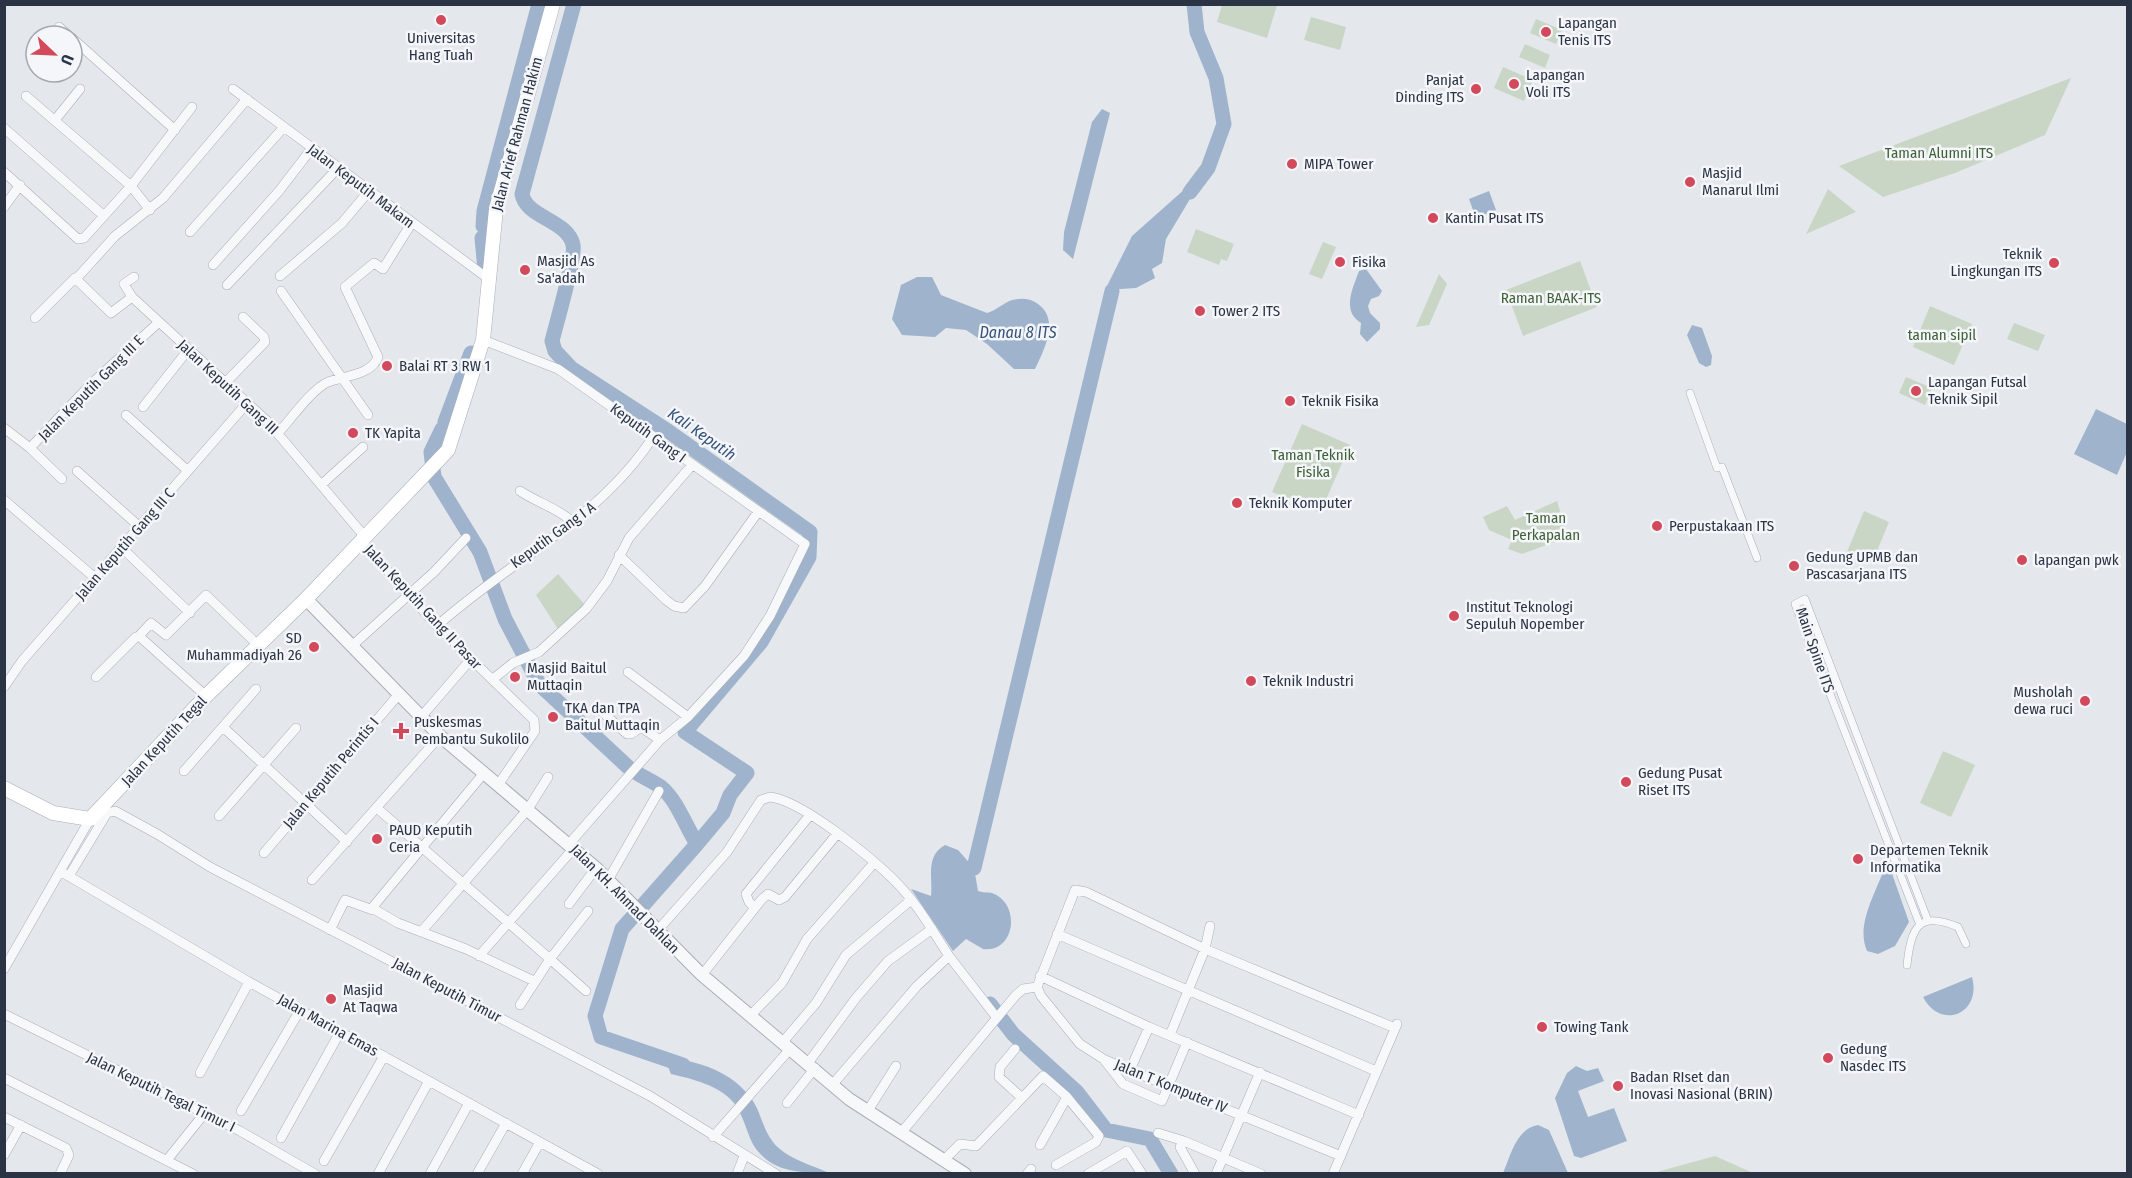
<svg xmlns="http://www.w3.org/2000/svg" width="2132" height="1178" viewBox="0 0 2132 1178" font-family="'Fira Sans Condensed',sans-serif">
<rect width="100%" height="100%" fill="#e4e7ec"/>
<path fill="#c9d6c5" d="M1222 5H1277L1267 38 1217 22Z
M1311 17 1346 27 1340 50 1304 40Z
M1536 19 1562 30 1556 44 1530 33Z
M1525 44 1550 55 1545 68 1519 57Z
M1503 67 1533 80 1524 101 1494 88Z
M2071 78 2045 135 1955 173 1883 197 1839 166Z
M1828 189 1856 212 1806 234Z
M1196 229 1234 244 1227 261 1221 259 1219 265 1187 252Z
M1323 242 1336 247 1322 279 1309 274Z
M1580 261 1597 307 1523 336 1506 290Z
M1439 274 1447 284 1429 325 1416 327Z
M1930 306 1972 324 1954 365 1913 347Z
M2014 323 2045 335 2038 351 2007 339Z
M1906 377 1932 388 1925 405 1899 393Z
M1302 424 1350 445 1320 513 1272 492Z
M1557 501 1568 537 1522 554 1508 549 1512 540 1489 530 1483 517 1507 506 1515 520Z
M1864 511 1889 522 1872 563 1847 552Z
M558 574 585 605 558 629 536 595Z
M1943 751 1975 765 1951 817 1920 803Z
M1715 1156 1753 1173H1653Z"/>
<path fill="#9fb4cc" d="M1102 109 1110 113 1073 259 1063 250 1064 232 1092 122Z
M1186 188 1193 194 1166 239 1162 263 1152 269 1155 278 1136 288 1105 290 1132 236Z
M1489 191 1496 210 1476 218 1469 199Z
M1366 269 1382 291 1379 296 1371 299 1368 306 1370 313 1380 323V329L1367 342 1360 334 1361 323C1341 311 1353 288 1359 271Z
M917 277H932L941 295 987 313C997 310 1003 303 1012 300 1020 298 1028 298 1035 302 1061 317 1045 348 1035 369H1014L987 344 966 330 946 328 935 337 902 335 892 319 901 285Z
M1692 325 1702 328 1712 356 1711 365 1706 367 1699 363 1687 335Z
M2096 409 2127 424V452L2117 475 2074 454Z
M945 845 958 850 974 868 978 891C983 893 988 892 992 893 1021 903 1016 953 983 949L966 939 953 951 911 889 931 896C933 877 925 856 945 845Z
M1889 865 1909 922 1895 946 1878 954 1867 951C1856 926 1874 896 1883 872Z
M1972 977C1982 1014 1941 1031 1923 997Z
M664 1057C698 1061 733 1071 753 1101 761 1113 763 1130 773 1142 785 1158 812 1165 829 1173 803 1173 774 1173 756 1149 747 1137 745 1117 734 1103 719 1085 692 1079 671 1074Z
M1576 1066 1587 1071 1598 1068 1604 1081 1578 1091 1588 1117 1614 1108 1627 1141 1581 1158 1574 1156 1555 1098 1567 1073Z
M1538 1125 1549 1130 1568 1173H1503C1511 1155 1516 1129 1538 1125Z"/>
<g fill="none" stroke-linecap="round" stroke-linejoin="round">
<path stroke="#9fb4cc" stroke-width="15" d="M574 4 522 194C526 218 568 220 573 245 576 256 556 325 552 341L555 351 571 368 668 431 810 532 809 557 761 642 685 732 747 773 730 795 723 813 697 844
M1190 192 1208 168 1224 124 1216 78 1197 32 1194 4
M483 226 484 211 539 4
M482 238 485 270
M445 422 471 353
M442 429 431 452 434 477 480 552 505 619 539 684 628 767C639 776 651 780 661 787 677 800 686 827 697 844L622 929 595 1016 601 1037 683 1065
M974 868 1112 291
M990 1004 1013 1034 1077 1092 1106 1130 1150 1139 1171 1174"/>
<g stroke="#a9aeb7" stroke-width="8">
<path id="pedestrian" d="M1690 393 1717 468 1722 467 1757 558
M1920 925 1795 604 1805 599 1928 921
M1907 965C1911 928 1918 910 1958 927L1966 944"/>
</g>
<g stroke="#a9aeb7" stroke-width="10">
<path id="minor" d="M59 27 69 36
M72 38 175 130
M233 89 490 280
M26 96 131 186 192 107
M55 120 80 89
M4 128 104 216
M4 172 78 239 84 238 131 186 150 210
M4 207 20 185
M190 232 284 127
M213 265 279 191 312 148
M280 276 342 223 369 191
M134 277 124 284 132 297 267 421 365 537
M77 278 115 236 163 198 247 99
M227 285 338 168
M281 291 368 415
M35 318 75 278 111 313 132 297
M483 340 558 369 805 544 770 616 744 656 688 717 660 740 569 844
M225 383 265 342 264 337 243 317
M143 407 188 350
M126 415 188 471
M4 428 30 448
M278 433C291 419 312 389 328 382 343 376 372 375 378 357L345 287 374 263 383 269 411 224
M77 471 141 528
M62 479 30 448 92 383 158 323
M321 485 363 447
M520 491C538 503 558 508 574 523
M4 500 95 578
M361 541 437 626 534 720 535 731 498 785
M122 548 190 613
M619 555 666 600 674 606 684 608 705 586 758 512
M437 626C509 561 599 520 653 437
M138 637 151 623 166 635 206 595 258 645
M353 645 434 572 466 538
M628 672 688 717
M96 677 136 637H140L206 696
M493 679 513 663 539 652 586 609 607 581 629 538 692 465
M4 687 22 661 248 402
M601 711 627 734H631L641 727 660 740
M421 717 471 659
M223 727 347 842
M184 771 256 689
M484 773 372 908 398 923 466 949 534 981
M378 809 550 959 520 1005
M219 816 296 728
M264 853 399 694
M60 871 249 982 598 1174
M69 876 107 813 115 811 157 834 210 867 650 1096 776 1174
M312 880 440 736
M608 880 659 791
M569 904 596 868
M755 908 749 902 746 894 810 815
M330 930 345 900 373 910
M658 930 727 852 761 800 770 797C801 800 872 858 895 881 917 903 932 930 949 956
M421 932 528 809 548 777
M1057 934 1376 1071
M479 956 574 848
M4 969 90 819 95 821
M702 975 762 899 768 894 779 900 785 897 837 834
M1040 976 1149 1027 1359 1115
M586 991 550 959 588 911
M4 1014 240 1131 315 1174
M751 1015 782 983 807 939 874 863
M1170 1035 1205 949 1210 926
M782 1043 816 1003 846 955 911 900
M1015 1049 1000 1067 999 1077 1022 1098
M1105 1061 1123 1084 1162 1101 1187 1042
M808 1063 856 998 888 961 932 929
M1130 1070 1149 1027
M200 1073 249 982
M4 1078 193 1174
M833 1084 917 986 949 956 997 1018
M787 1103 815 1068
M241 1111 300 1010
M867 1112 896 1066
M4 1117 66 1148 69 1155 60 1174
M901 1133 1016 995 1023 989 1037 987
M1158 1133 1184 1141
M713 1137 790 1049
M281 1138 340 1032
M1040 1145 1067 1097
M4 1155 21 1125
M1341 1156 1105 1060 1080 1044 1041 996 1037 987 1075 890 1086 892 1205 949 1395 1028
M945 1159 960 1144 976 1146 1043 1076 1067 1097 1099 1136 1096 1142 1056 1165
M167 1160 204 1114
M324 1161 384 1056
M378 1174 429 1081
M430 1174 469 1103
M477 1174 506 1123
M522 1174 540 1142
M737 1174 744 1156
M1027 1174 1031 1169
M1088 1174 1127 1151 1142 1174
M1195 1174 1180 1147 1184 1141 1261 1174
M1216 1174 1260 1072
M1333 1174 1397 1024"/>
</g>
<g stroke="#a9aeb7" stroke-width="14">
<path id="tertiary" d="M306 599 440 736 596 868 702 975 849 1099 965 1174"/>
</g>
<g stroke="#a9aeb7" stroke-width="15">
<path id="secondary" d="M4 788 53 813 90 819 206 696 306 599 448 450 483 340 496 209 553 4"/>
</g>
<use href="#pedestrian" stroke="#f7f8fa" stroke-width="7"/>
<use href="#minor" stroke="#f7f8fa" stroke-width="9"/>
<use href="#tertiary" stroke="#f7f8fa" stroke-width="12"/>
<use href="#secondary" stroke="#fff" stroke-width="14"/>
</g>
<g fill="#d1495b" stroke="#f4f6f9" stroke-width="2">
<circle cx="441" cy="20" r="6"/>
<circle cx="1546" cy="32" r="6"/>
<circle cx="1514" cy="84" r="6"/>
<circle cx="1476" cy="89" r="6"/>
<circle cx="1292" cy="164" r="6"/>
<circle cx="1690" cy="182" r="6"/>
<circle cx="1433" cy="218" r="6"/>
<circle cx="1340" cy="262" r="6"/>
<circle cx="2054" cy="263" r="6"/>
<circle cx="525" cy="270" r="6"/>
<circle cx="1200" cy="311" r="6"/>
<circle cx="387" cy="366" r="6"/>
<circle cx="1916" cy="391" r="6"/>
<circle cx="1290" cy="401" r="6"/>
<circle cx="353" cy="433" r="6"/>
<circle cx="1237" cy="503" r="6"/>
<circle cx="1657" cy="526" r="6"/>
<circle cx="2022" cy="560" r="6"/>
<circle cx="1794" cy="566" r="6"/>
<circle cx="1454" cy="616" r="6"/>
<circle cx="314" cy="647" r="6"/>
<circle cx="515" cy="677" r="6"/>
<circle cx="1251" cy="681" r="6"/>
<circle cx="2085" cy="701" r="6"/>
<circle cx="553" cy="717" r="6"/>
<path d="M398 722h6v6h6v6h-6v6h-6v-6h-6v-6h6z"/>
<circle cx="1626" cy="782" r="6"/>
<circle cx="377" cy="839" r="6"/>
<circle cx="1858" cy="859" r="6"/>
<circle cx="331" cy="999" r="6"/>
<circle cx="1542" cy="1027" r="6"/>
<circle cx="1828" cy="1058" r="6"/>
<circle cx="1618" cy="1086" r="6"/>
</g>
<g text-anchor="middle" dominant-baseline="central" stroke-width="5" stroke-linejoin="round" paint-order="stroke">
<g font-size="15" fill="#2b3445" stroke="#f4f6f9" text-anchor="start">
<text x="1558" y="23">Lapangan<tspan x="1558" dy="17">Tenis ITS</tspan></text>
<text x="441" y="38" text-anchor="middle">Universitas<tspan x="441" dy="17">Hang Tuah</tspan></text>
<text x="1526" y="75">Lapangan<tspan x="1526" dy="17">Voli ITS</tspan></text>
<text x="1464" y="80" text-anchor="end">Panjat<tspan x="1464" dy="17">Dinding ITS</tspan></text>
<text x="1304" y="164">MIPA Tower</text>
<text x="1702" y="173">Masjid<tspan x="1702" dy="17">Manarul Ilmi</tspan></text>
<text x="1445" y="218">Kantin Pusat ITS</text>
<text x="2042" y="254" text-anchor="end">Teknik<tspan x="2042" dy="17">Lingkungan ITS</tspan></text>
<text x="537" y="261">Masjid As<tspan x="537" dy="17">Sa'adah</tspan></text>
<text x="1352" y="262">Fisika</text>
<text x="1212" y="311">Tower 2 ITS</text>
<text x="399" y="366">Balai RT 3 RW 1</text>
<text x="1928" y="382">Lapangan Futsal<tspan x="1928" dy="17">Teknik Sipil</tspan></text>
<text x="1302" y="401">Teknik Fisika</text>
<text x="365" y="433">TK Yapita</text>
<text x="1249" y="503">Teknik Komputer</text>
<text x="1669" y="526">Perpustakaan ITS</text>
<text x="1806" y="557">Gedung UPMB dan<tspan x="1806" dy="17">Pascasarjana ITS</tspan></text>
<text x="2034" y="560">lapangan pwk</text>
<text x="1466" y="607">Institut Teknologi<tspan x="1466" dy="17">Sepuluh Nopember</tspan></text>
<text x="302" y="638" text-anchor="end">SD<tspan x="302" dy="17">Muhammadiyah 26</tspan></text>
<text x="527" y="668">Masjid Baitul<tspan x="527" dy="17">Muttaqin</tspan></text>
<text x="1263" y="681">Teknik Industri</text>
<text x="2073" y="692" text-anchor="end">Musholah<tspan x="2073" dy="17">dewa ruci</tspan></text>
<text x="565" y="708">TKA dan TPA<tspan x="565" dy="17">Baitul Muttaqin</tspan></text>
<text x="414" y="722">Puskesmas<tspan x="414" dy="17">Pembantu Sukolilo</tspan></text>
<text x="1638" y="773">Gedung Pusat<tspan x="1638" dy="17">Riset ITS</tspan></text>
<text x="389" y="830">PAUD Keputih<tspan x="389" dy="17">Ceria</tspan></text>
<text x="1870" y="850">Departemen Teknik<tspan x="1870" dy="17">Informatika</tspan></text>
<text x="343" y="990">Masjid<tspan x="343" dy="17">At Taqwa</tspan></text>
<text x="1554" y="1027">Towing Tank</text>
<text x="1840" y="1049">Gedung<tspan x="1840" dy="17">Nasdec ITS</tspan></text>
<text x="1630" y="1077">Badan RIset dan<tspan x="1630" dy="17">Inovasi Nasional (BRIN)</tspan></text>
</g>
<g font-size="15" fill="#2b3445" stroke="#f4f6f9">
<text transform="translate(517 134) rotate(-75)">Jalan Arief Rahman Hakim</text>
<text transform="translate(361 186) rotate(37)">Jalan Keputih Makam</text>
<text transform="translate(228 387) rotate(43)">Jalan Keputih Gang III</text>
<text transform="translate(91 388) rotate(-45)">Jalan Keputih Gang III E</text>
<text transform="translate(648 433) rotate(36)">Keputih Gang I</text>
<text transform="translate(553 535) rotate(-36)">Keputih Gang I A</text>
<text transform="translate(125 544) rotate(-49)">Jalan Keputih Gang III C</text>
<text transform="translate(423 607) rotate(47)">Jalan Keputih Gang II Pasar</text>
<text transform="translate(1815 650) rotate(71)">Main Spine ITS</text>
<text transform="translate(164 741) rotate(-47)">Jalan Keputih Tegal</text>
<text transform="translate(331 773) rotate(-50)">Jalan Keputih Perintis I</text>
<text transform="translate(625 899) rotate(45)">Jalan KH. Ahmad Dahlan</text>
<text transform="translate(447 990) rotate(28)">Jalan Keputih Timur</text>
<text transform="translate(328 1025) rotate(29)">Jalan Marina Emas</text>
<text transform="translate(1171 1086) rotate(22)">Jalan T Komputer IV</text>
<text transform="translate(161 1092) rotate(26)">Jalan Keputih Tegal Timur I</text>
</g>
<g font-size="15" fill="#3f6138" stroke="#f4f6f9">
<text x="1939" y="153">Taman Alumni ITS</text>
<text x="1551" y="298">Raman BAAK-ITS</text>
<text x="1942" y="335">taman sipil</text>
<text x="1313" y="455">Taman Teknik<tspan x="1313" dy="17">Fisika</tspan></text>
<text x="1546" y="518">Taman<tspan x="1546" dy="17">Perkapalan</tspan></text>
</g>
<g font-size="16" font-style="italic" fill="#34527a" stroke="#f4f6f9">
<text x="1018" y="332">Danau 8 ITS</text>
<text transform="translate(702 434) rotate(35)">Kali Keputih</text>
</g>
</g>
<rect width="2132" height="1178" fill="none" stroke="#2b3445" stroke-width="12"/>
<g transform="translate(54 54) rotate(113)"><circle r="28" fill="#f4f6f9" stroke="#a4a8b1" stroke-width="1.5"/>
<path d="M0-4.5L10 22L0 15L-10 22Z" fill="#d1495b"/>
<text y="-9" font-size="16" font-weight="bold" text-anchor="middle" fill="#2b3445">U</text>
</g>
</svg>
